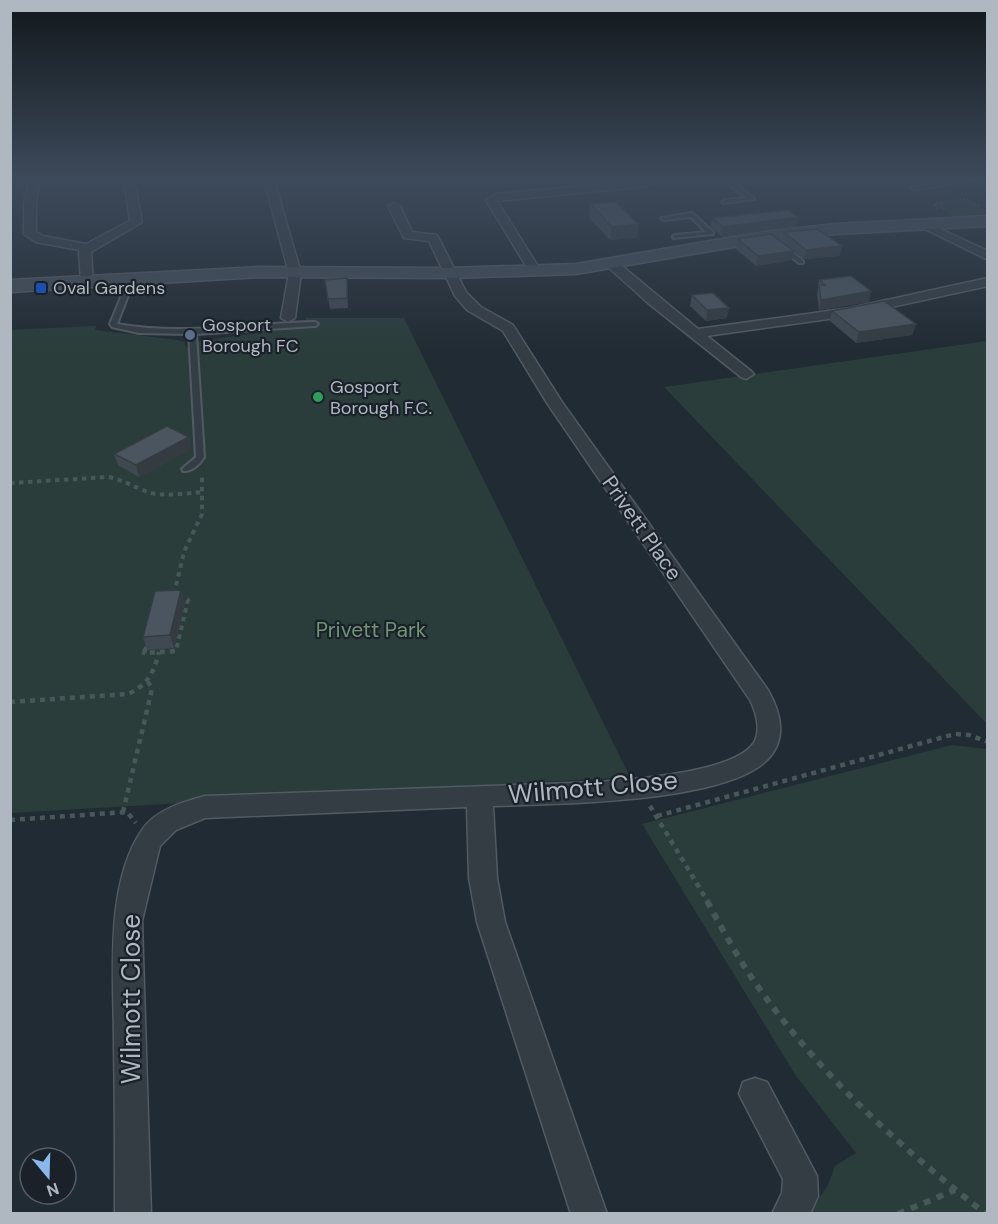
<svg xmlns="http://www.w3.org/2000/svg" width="998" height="1224" viewBox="0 0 998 1224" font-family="'DM Sans',sans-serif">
<rect width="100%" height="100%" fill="#212b33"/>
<path fill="#2a3d3b" d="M966 200 987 211V216L955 218 936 205Z
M306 318H404L630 777 11 813 10 330 96 326 95 330 177 340 184 342 187 348 198 346V341L303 327Z
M987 341V724L664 387Z
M952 745 987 749V1213H809L828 1185 835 1166 856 1153 796 1076 642 824Z"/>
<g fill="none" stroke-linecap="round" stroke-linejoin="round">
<g stroke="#525a62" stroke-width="4">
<path id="service" d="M724 180H730L754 199 723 203 722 202 725 200 746 198Z
M960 180H973L914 190 911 188Z
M692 213 713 232V234L673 238V236L675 235 706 232 691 217 664 220 661 218Z
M780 246H784L803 261V263H799L780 248Z
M131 278 134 280 117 324C183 336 249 323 315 322L318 324 315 326 196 334 204 457C200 464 192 472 183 471L182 469 196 457 189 334 139 333 112 327 110 324 128 280Z"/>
</g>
<g stroke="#525a62" stroke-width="3">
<path id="minor" d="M29 180H39L36 203V232L43 236 86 244 130 221 124 180H134L142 222 91 252 93 283 92 286 87 287 81 283 79 250 36 242 24 234V203Z
M264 180H274L301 273 295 318 288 322 281 318 289 273Z
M646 180H666L642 187 497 201 541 271 535 275 529 271 486 200 496 194Z
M394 203 400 206 412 232 437 235 466 292 481 307 513 325 562 402 768 690C781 713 788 740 766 761 722 803 555 804 493 806L497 878 505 922 607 1214H571L477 922 469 878 467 807 205 818 176 830 160 846 142 921 151 1214H115C115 1157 115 1101 114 1044 114 980 104 885 142 830 155 810 183 802 205 796L598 782C634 779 731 773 753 744 762 731 756 712 750 700L547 403 503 331 467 310 455 296 429 241 404 238 388 206Z
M925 222 988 251V260L921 227V223Z
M612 260 616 261 698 329 850 308 988 278V286L850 316 707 336 751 371 754 374 746 379 741 377 648 303 608 267 606 264 608 261Z
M755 1078 767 1082 817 1176 818 1196 810 1214H772L782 1193 783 1179 739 1094 743 1082Z"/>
</g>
<g stroke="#525a62" stroke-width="3">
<path id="secondary" d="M988 216V226L836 234 769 241 576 274 450 278 259 277 10 292V280L259 267 450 268 576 264 769 231 836 224Z"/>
</g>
<path stroke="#485859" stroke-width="2" stroke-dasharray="2 2" stroke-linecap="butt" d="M775 180H779L791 189
M938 209 934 204 964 199 980 206"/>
<path stroke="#485859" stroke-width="4" stroke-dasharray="4.5 4.5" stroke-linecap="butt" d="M10 483 109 477C123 480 132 486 145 491 163 498 184 493 203 492
M174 594 184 552 202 514V475
M145 651 158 601 188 600 176 651"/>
<path stroke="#485859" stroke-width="4.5" stroke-dasharray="5 5" stroke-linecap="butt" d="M145 649 144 653 176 651V649
M10 702 128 694C148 685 154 672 159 652
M650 806 708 902
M123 812 152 689 148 682
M657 816 955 734 969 735 988 742
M10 820 127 812 136 823"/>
<path stroke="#485859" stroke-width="6" stroke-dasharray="7 7" stroke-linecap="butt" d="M707 901C720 925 733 949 748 972 811 1067 896 1144 986 1214
M898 1214 955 1190"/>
<use href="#service" fill="#343c44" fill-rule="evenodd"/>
<use href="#minor" fill="#343c44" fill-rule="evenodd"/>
<use href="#secondary" fill="#434c57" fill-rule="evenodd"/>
</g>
<path fill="#404952" d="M590 204 638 224 637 238 610 240 589 218Z
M798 217 796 226 722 237 711 227 712 218Z
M784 232 842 246 839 256 804 259 794 251 792 260 756 266 736 249 738 239 782 242Z
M325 280 348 288V308L330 309Z
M819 280 869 302 819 310 817 295Z
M692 295 727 318 706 321 690 306Z
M832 311 916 324 912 335 856 343 830 321Z
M189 437 191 449 139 477 118 465 114 454Z
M185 602 174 648 147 650 143 637Z"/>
<path fill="#343c42" d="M20 180H28L26 185H23V190L10 191V182Z
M40 180H59V182L41 183Z
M798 217 796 226 722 237 723 227Z
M638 224 637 238 610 240 612 227Z
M842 246 839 256 804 259 806 250Z
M794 251 792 260 756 266 758 256Z
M347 278 348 288V308L347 298Z
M871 291 869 302 819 310 821 300Z
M729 308 727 318 706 321 707 310Z
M916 324 912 335 856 343 859 332Z
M189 437 191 449 139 477 136 465Z
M181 590 185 602 174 648 170 635Z"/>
<path fill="#4a555f" stroke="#343c42" stroke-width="1.5" d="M10 180H20V181L10 182Z
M616 202 638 224 612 227 590 204Z
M788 210 798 217 723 227 712 218Z
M817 229 842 246 806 250 784 232Z
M771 234 794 251 758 256 738 239Z
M851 276 871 291 821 300 819 285H825L819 280Z
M347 278V298L328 299 325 280Z
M713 293 729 308 707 310 692 295Z
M884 301 916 324 859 332 832 311Z
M167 426 189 437 136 465 114 454Z
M181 590 170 635 143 637 155 591Z"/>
<linearGradient id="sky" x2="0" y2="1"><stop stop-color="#12181c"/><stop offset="0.51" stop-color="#3d4a5b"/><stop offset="1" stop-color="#3d4a5b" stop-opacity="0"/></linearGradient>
<rect width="998" height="351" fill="url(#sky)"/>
<rect fill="#1a4fb4" stroke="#1a2129" stroke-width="2" x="35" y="282" width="12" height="12" rx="3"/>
<circle fill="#5c6f8a" stroke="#1a2129" stroke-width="2" cx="190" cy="335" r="6"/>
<circle fill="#2e9e5b" stroke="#1a2129" stroke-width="2" cx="318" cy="397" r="6"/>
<g text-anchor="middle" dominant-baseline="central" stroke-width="4.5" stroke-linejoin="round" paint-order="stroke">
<g font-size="18" fill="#afb7c1" stroke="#1a2129" text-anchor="start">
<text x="53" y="288">Oval Gardens</text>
<text x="202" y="325">Gosport<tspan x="202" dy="21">Borough FC</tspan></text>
<text x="330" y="387">Gosport<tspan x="330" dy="21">Borough F.C.</tspan></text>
</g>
<g font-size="21" fill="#afb7c1" stroke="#1a2129">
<text transform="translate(642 528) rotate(55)">Privett Place</text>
</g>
<g font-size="21" fill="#709575" stroke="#1a2129">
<text x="371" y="630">Privett Park</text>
</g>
<g font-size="26" fill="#afb7c1" stroke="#1a2129">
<text transform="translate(593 787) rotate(-5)">Wilmott Close</text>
<text transform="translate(131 999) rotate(-90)">Wilmott Close</text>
</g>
</g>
<rect width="998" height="1224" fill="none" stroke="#afb7c1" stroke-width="24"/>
<g transform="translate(48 1176) rotate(161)"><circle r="28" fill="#1a2129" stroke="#565d66" stroke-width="1.5"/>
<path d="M0-4.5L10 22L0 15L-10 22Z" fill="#89b8ec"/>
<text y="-9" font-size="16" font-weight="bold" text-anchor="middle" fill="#afb7c1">N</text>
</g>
</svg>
